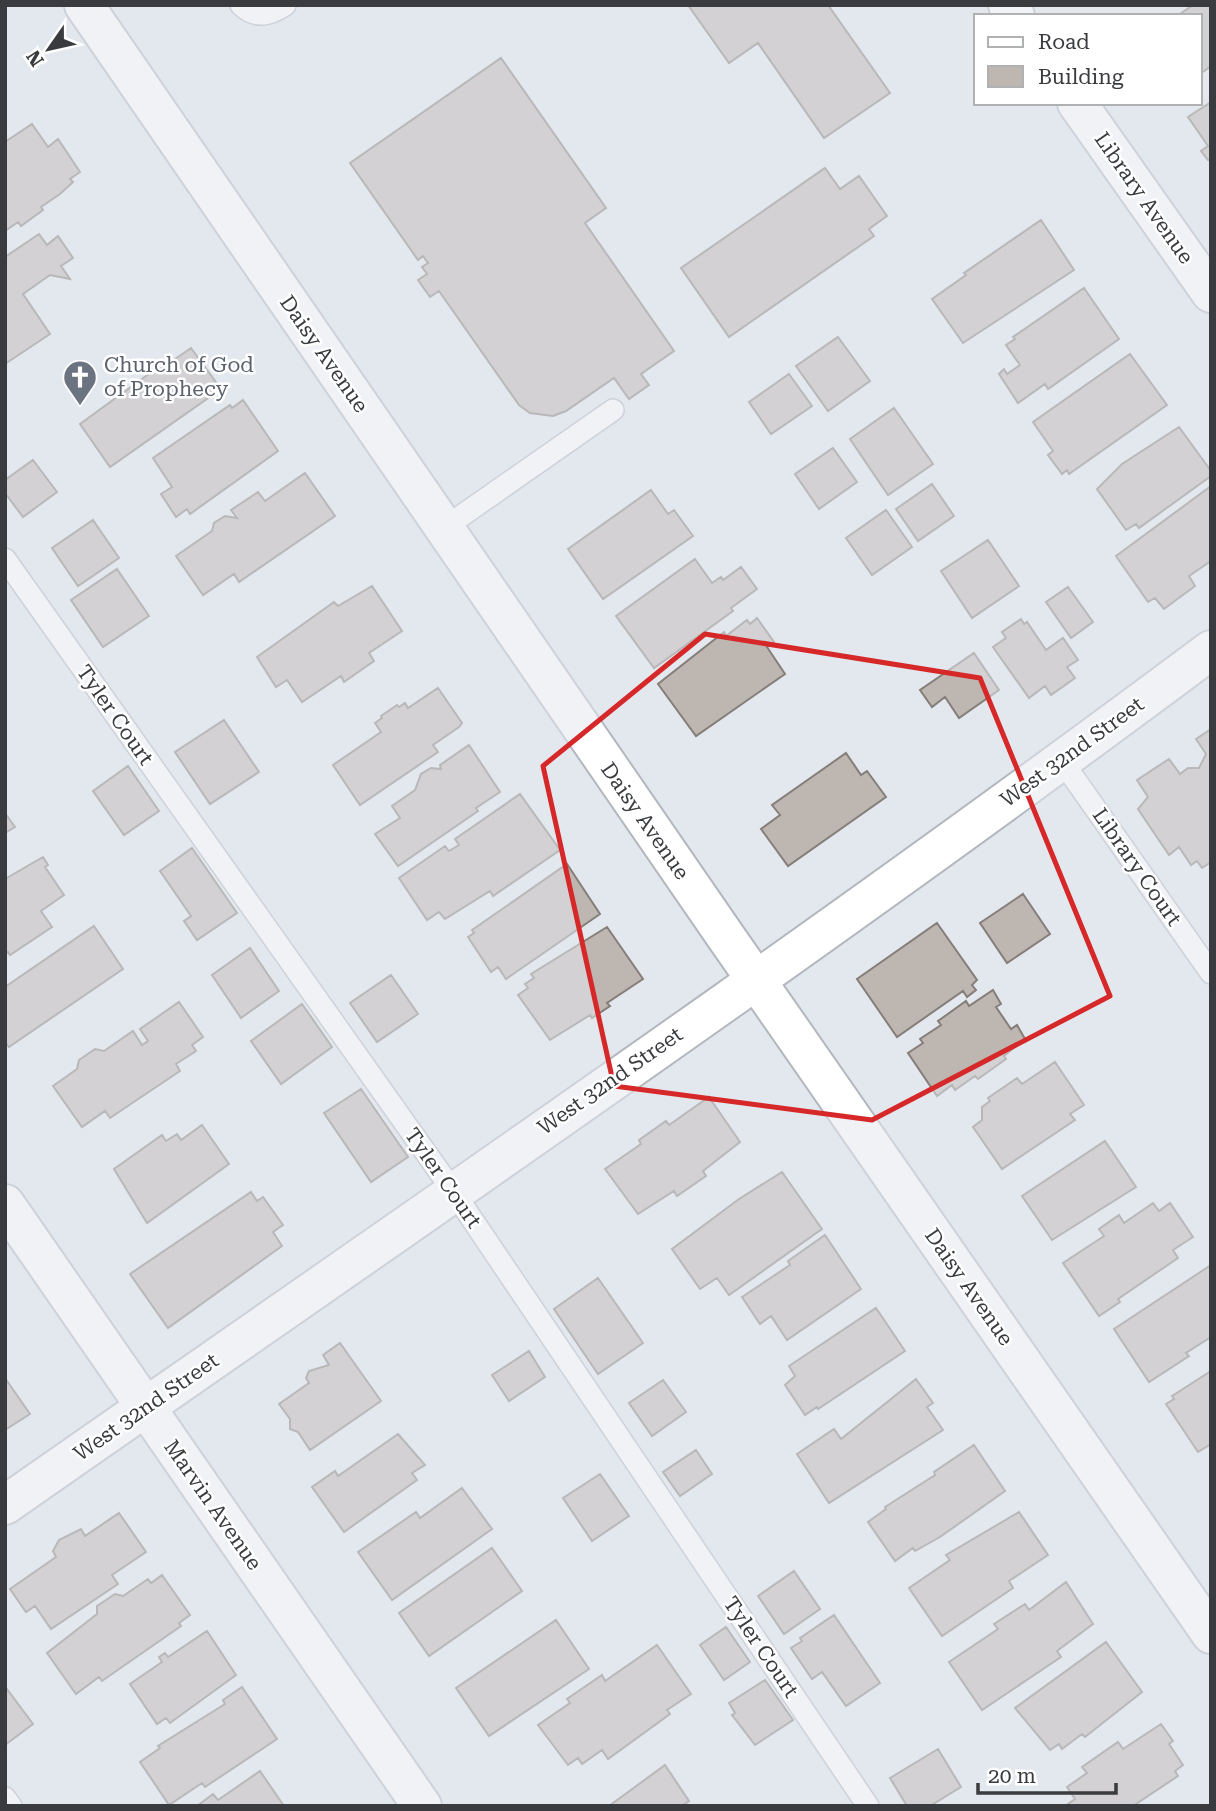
<svg xmlns="http://www.w3.org/2000/svg" width="1216" height="1811" viewBox="0 0 1216 1811" font-family="'Roboto Serif',serif">
<rect width="100%" height="100%" fill="#e3e8ef"/>
<path fill="#beb6b1" stroke="#857e79" stroke-width="2" d="M688 5H828L890 93 824 138 758 43 729 63Z
M1193 5H1211V66L1200 74V16H1177Z
M501 58 606 208 585 223 674 351 641 374 649 385 629 399 614 378 566 411 553 416 530 413 519 405 439 291 430 297 418 280 427 274 422 267 428 263 423 256 418 260 350 163Z
M1211 102V159L1208 160 1201 151 1208 146 1188 117Z
M32 124 48 147 58 139 80 172 70 179 73 182 60 194 41 207 43 210 21 226 18 222 5 231V142Z
M825 168 840 189 859 176 887 216 869 229 874 236 729 337 681 268Z
M1041 220 1074 270 963 343 932 299 966 275 964 273Z
M39 234 47 245 58 236 73 258 61 266 70 279 50 275 23 294 50 334 5 364V257Z
M1084 288 1119 339 1048 389 1045 384 1018 403 999 374 1004 369 1007 374 1020 365 1006 345 1015 339 1013 337Z
M838 337 870 381 828 411 796 366Z
M191 348 221 389 110 467 80 424 157 368 159 370Z
M1130 354 1167 405 1069 474 1067 470 1062 474 1048 455 1053 451 1033 422Z
M789 374 812 406 771 434 749 402Z
M243 400 278 451 190 514 187 509 176 517 161 494 172 487 153 458 230 405 232 408Z
M894 408 933 464 888 495 850 439Z
M1179 427 1211 471V476L1139 528 1136 524 1126 530 1097 489 1122 464Z
M833 448 857 482 819 509 795 474Z
M33 460 57 492 23 517 5 493V480Z
M305 473 335 516 239 582 234 574 203 595 176 556 212 531 214 523 225 516 237 518 231 510 258 492 265 501Z
M932 484 954 516 918 541 896 509Z
M1211 486V561L1189 576 1195 586 1164 609 1155 598 1148 602 1116 556Z
M651 490 668 514 674 510 693 536 603 599 568 549Z
M886 510 912 547 872 575 846 538Z
M93 520 119 558 78 586 52 548Z
M988 540 1019 586 972 618 941 571Z
M695 559 712 583 721 577 723 580 741 567 757 589 731 608 733 611 654 668 616 616Z
M117 569 149 616 103 647 71 600Z
M372 586 402 631 369 653 374 661 344 682 341 676 302 702 287 680 276 687 257 657 334 602 338 606Z
M1068 587 1093 622 1071 638 1046 602Z
M757 618 774 642 767 647 785 674 696 736 658 684 724 632 726 636 747 620 750 624Z
M1021 619 1024 624 1027 622 1046 650 1063 638 1078 660 1067 667 1075 678 1051 695 1045 686 1029 698 993 647 1006 638 1002 632Z
M974 653 999 690 959 718 945 697 932 707 920 690Z
M438 688 462 723 459 727 433 745 438 752 360 805 333 765 381 732 375 723 382 718 381 716 397 705 399 707 405 703 408 708Z
M224 720 259 772 210 804 175 752Z
M1211 729V862L1202 868 1197 861 1191 865 1179 847 1169 855 1138 809 1148 797 1137 780 1169 759 1180 774 1188 768H1199L1206 754 1196 739Z
M469 745 500 792 476 808 478 811 398 866 375 834 400 818 392 806 415 790 421 774 431 768 441 769 440 765Z
M846 753 861 775 867 771 886 797 788 866 761 829 780 815 772 805Z
M128 766 159 811 124 835 93 791Z
M520 794 560 850 493 896 490 891 445 919 439 912 427 920 399 878 445 846 449 851 459 845 455 839Z
M5 813 15 827 5 833Z
M192 848 237 913 197 940 184 921 191 916 160 871Z
M43 857 48 865 45 867 64 895 41 911 52 927 10 955 8 952 5 954V879Z
M567 864 600 914 506 979 498 967 491 972 468 937 474 933 472 930Z
M1023 894 1050 934 1007 963 980 923Z
M937 923 977 980 972 985 976 990 967 997 963 991 897 1037 857 979Z
M94 926 123 969 9 1047 5 1042V987Z
M607 927 643 979 607 1003 610 1006 592 1018 590 1015 550 1040 518 995 528 988 525 984 534 978 531 974Z
M250 948 279 991 241 1018 212 975Z
M391 975 418 1014 377 1042 350 1003Z
M993 990 1001 1004 996 1007 1011 1029 1017 1025 1025 1039 1004 1056 1006 1059 978 1079 975 1076 955 1090 952 1085 937 1096 908 1053 923 1043 920 1039 941 1025 938 1021 966 1001 969 1006Z
M179 1002 203 1037 192 1045 196 1051 176 1064 180 1071 110 1118 105 1111 82 1127 53 1086 77 1069 79 1060 95 1049 104 1051 133 1031 142 1045 148 1041 140 1029Z
M302 1004 332 1047 281 1084 251 1041Z
M1055 1062 1084 1105 1070 1114 1075 1120 1002 1169 973 1127 982 1120V1107L990 1101 988 1098 1017 1078 1022 1084Z
M361 1089 408 1157 371 1182 324 1113Z
M709 1097 740 1142 703 1171 706 1176 677 1196 674 1191 638 1214 605 1169 641 1144 639 1140 666 1121 669 1125Z
M202 1125 229 1164 147 1223 114 1169 162 1135 166 1141 177 1134 181 1140Z
M1105 1141 1136 1187 1052 1240 1022 1196Z
M782 1172 822 1229 729 1295 717 1278 700 1289 672 1249 739 1199Z
M251 1192 257 1201 263 1197 283 1225 273 1232 282 1246 168 1328 130 1274Z
M1153 1203 1159 1211 1170 1203 1193 1237 1173 1250 1178 1258 1118 1299 1120 1302 1099 1316 1063 1263 1104 1236 1099 1229 1119 1215 1124 1223Z
M825 1235 861 1289 787 1340 771 1316 760 1324 742 1297 790 1265 788 1261Z
M1211 1265V1337L1186 1353 1189 1356 1149 1382 1114 1329Z
M598 1278 643 1343 598 1374 554 1309Z
M876 1308 905 1351 818 1409 817 1407 805 1415 785 1385 795 1376 789 1366Z
M340 1343 381 1401 310 1450 298 1432 290 1429V1419L279 1404 309 1383 306 1378 309 1371 329 1365 323 1355Z
M529 1351 545 1377 509 1401 492 1375Z
M1211 1371V1444L1198 1452 1166 1404 1174 1399 1172 1396Z
M5 1378 30 1414 5 1430Z
M916 1379 933 1403 927 1407 943 1430 829 1503 797 1454 834 1429 841 1439Z
M663 1380 686 1412 652 1436 629 1403Z
M398 1434 425 1465 412 1473 417 1480 344 1532 312 1487 335 1471 338 1476Z
M974 1445 1005 1491 940 1537 915 1551 913 1548 895 1561 868 1522 886 1509 885 1507 935 1475 934 1472Z
M696 1450 712 1474 680 1496 663 1472Z
M600 1474 629 1516 592 1541 563 1498Z
M462 1488 492 1529 392 1600 358 1552 416 1512 420 1518Z
M1019 1512 1048 1555 1009 1581 1013 1588 942 1636 909 1588 950 1560 946 1555Z
M119 1513 146 1552 112 1575 118 1584 51 1629 35 1606 26 1612 10 1589 56 1557 53 1551 59 1540 81 1529 85 1536Z
M492 1548 522 1591 429 1656 399 1613Z
M794 1571 820 1609 784 1634 758 1596Z
M162 1575 190 1615 179 1623 181 1626 102 1681 99 1677 76 1694 47 1653 97 1614V1606L115 1594 123 1596 148 1579 151 1583Z
M1066 1582 1093 1624 1057 1651 1061 1657 982 1710 949 1662 998 1629 994 1624 1025 1604 1029 1610Z
M834 1615 880 1683 846 1706 822 1672 812 1679 791 1648 802 1641 800 1638Z
M556 1620 589 1669 489 1736 456 1688Z
M726 1627 750 1662 724 1680 700 1645Z
M207 1631 236 1675 170 1723 166 1718 157 1724 130 1684 162 1662 159 1657 165 1653 168 1657Z
M1106 1642 1142 1692 1085 1737 1082 1734 1062 1749 1059 1744 1050 1750 1015 1708Z
M657 1645 691 1694 667 1710 670 1714 608 1759 602 1750 582 1764 578 1758 568 1765 538 1725 570 1703 567 1699 602 1675 605 1681Z
M765 1680 793 1720 755 1745 732 1715 735 1713 729 1703Z
M242 1687 277 1739 205 1787 202 1783 169 1805 140 1762 160 1748 158 1746 225 1704 223 1700Z
M7 1689 33 1724 5 1745V1691Z
M1161 1724 1173 1741 1169 1744 1183 1765 1175 1771 1178 1776 1133 1806H1065L1075 1799 1067 1787 1087 1773 1082 1767 1118 1742 1123 1749Z
M938 1749 961 1787 930 1806H907L890 1778Z
M665 1765 689 1801 682 1806H609Z
M260 1771 284 1806H197L213 1794 218 1800Z"/>
<g fill="none" stroke-linecap="round" stroke-linejoin="round">
<g stroke="#b3b7be" stroke-width="24">
<path id="lane" d="M241 5C256 19 269 15 285 5
M444 528 613 410
M5 559 453 1191 868 1806
M1062 761 1211 973
M5 1798 11 1806"/>
</g>
<g stroke="#b3b7be" stroke-width="42">
<path id="street" d="M84 5 726 937 1211 1634
M1008 5 1015 16
M1077 103 1211 293
M5 1204 422 1806
M5 1505C409 1223 816 945 1211 650"/>
</g>
<use href="#lane" stroke="#fff" stroke-width="21"/>
<use href="#street" stroke="#fff" stroke-width="38"/>
</g>
<path d="M0 0H1216V1811H0ZM705 634 980 678 1110 996 872 1120 614 1086 543 766Z" fill="#e3e8ef" fill-opacity=".55" fill-rule="evenodd"/>
<path fill="none" stroke="#d62828" stroke-width="5" stroke-linejoin="round" d="M705 634 980 678 1110 996 872 1120 614 1086 543 766Z"/>
<defs>
<g id="church-pin" transform="scale(1.75)"><path d="M0 17L-7.5 6A9.5 9.5 0 1 1 7.5 6Z" fill="#6b7280" stroke="#fff"/><path d="M-1.2-6h2.4v3.5h3.3v2.4h-3.3V6h-2.4V-.1h-3.3v-2.4h3.3Z" fill="#fff"/></g>
</defs>
<g fill-rule="evenodd">
<use href="#church-pin" x="80" y="377"/>
</g>
<g text-anchor="middle" dominant-baseline="central" stroke-width="5" stroke-linejoin="round" paint-order="stroke">
<g font-size="21" fill="#393b3e" stroke="#fff">
<text transform="translate(1144 198) rotate(55)">Library Avenue</text>
<text transform="translate(324 354) rotate(55)">Daisy Avenue</text>
<text transform="translate(115 715) rotate(55)">Tyler Court</text>
<text transform="translate(1072 752) rotate(-36)">West 32nd Street</text>
<text transform="translate(645 821) rotate(55)">Daisy Avenue</text>
<text transform="translate(1137 867) rotate(55)">Library Court</text>
<text transform="translate(610 1081) rotate(-35)">West 32nd Street</text>
<text transform="translate(443 1178) rotate(55)">Tyler Court</text>
<text transform="translate(969 1287) rotate(55)">Daisy Avenue</text>
<text transform="translate(146 1407) rotate(-35)">West 32nd Street</text>
<text transform="translate(213 1505) rotate(55)">Marvin Avenue</text>
<text transform="translate(761 1647) rotate(56)">Tyler Court</text>
</g>
<g font-size="21" fill="#5b616d" stroke="#fff" text-anchor="start">
<text x="104" y="365">Church of God<tspan x="104" dy="24">of Prophecy</tspan></text>
</g>
</g>
<rect width="1216" height="1811" fill="none" stroke="#393b3e" stroke-width="14"/>
<rect x="974" y="14" width="228" height="91" fill="#ffffff" stroke="#b0b1b2" stroke-width="2"/>
<rect x="988" y="37" width="35" height="10" fill="#ffffff" stroke="#b0b1b2" stroke-width="2"/>
<text x="1038" y="49" font-size="21" fill="#393b3e">Road</text>
<rect x="988" y="66" width="35" height="21" fill="#beb6b1" stroke="#b0b1b2" stroke-width="2"/>
<text x="1038" y="84" font-size="21" fill="#393b3e">Building</text>
<g transform="translate(49 49) rotate(236)" stroke="#ffffff" stroke-width="5" paint-order="stroke">
<path d="M0-5L12 26L0 18L-12 26Z" fill="#393b3e"/>
<text y="-10" font-size="19" font-weight="bold" text-anchor="middle" fill="#393b3e">N</text>
</g>
<path d="M978 1783v10h138v-10" fill="none" stroke="#393b3e" stroke-width="3.5"/>
<text x="988" y="1783" font-size="21" fill="#393b3e" stroke="#ffffff" stroke-width="5" paint-order="stroke">20 m</text>
</svg>
